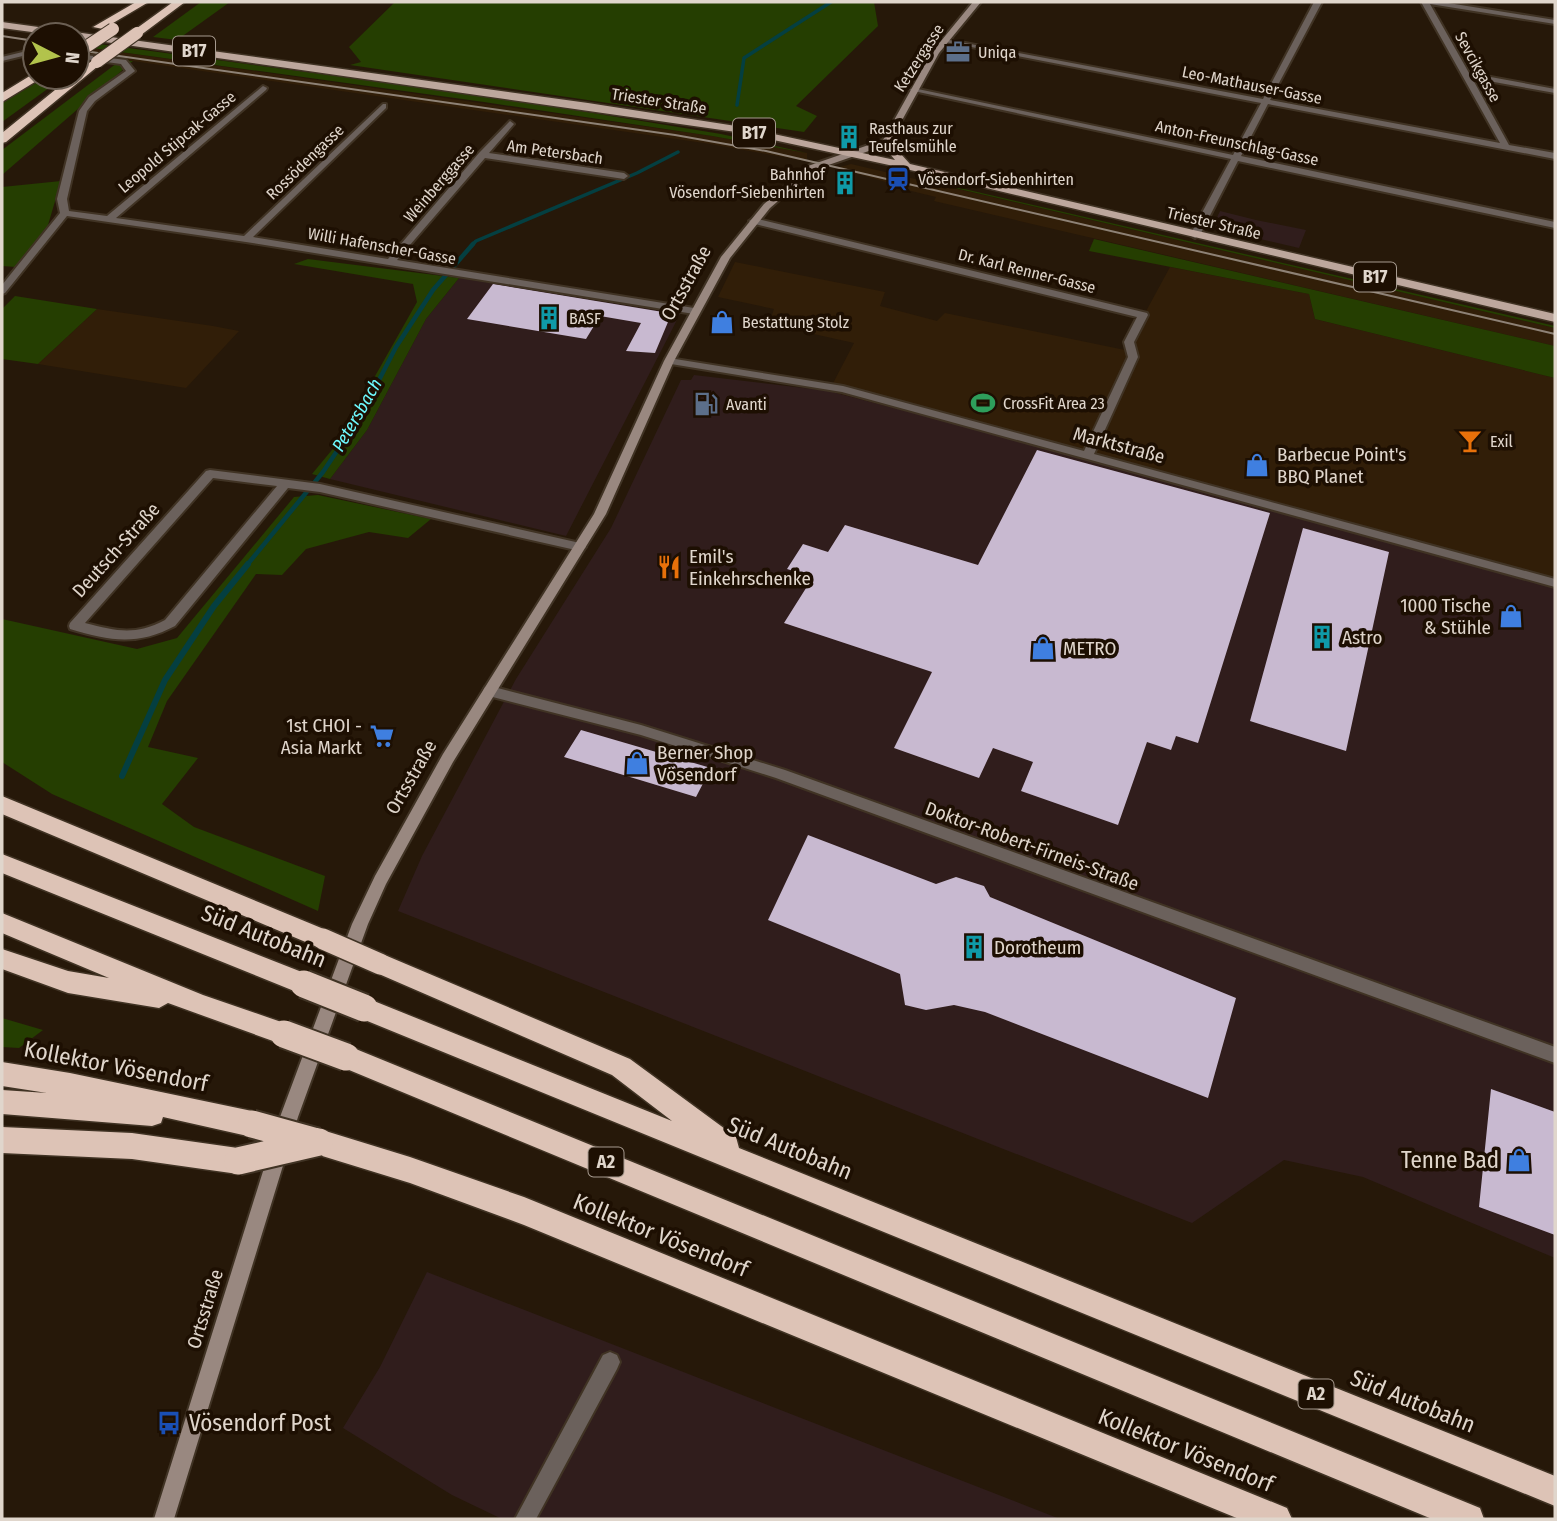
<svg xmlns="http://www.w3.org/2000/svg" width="1557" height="1521" viewBox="0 0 1557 1521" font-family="'Fira Sans Condensed',sans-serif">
<rect width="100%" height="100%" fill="#261809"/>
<path fill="#301d1c" d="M1220 211 1256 220 1306 230 1299 248 1212 228Z
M459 278 680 314 566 536 330 479 367 430 426 319Z
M694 375 829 391 1555 580V1258L1363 1177 1284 1160 1192 1223 398 911 422 856 516 679 611 528 681 380H691Z
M427 1272 1060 1519H502L452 1495 343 1428 380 1367Z"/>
<path fill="#311e08" d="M77 46 712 136 807 153V159L806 161 704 143 77 53Z
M851 164 1555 328V346L934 201 936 197 899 188 900 186 837 168Z
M735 262 885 292 880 306 937 321 945 313 1125 350 1170 267 1309 294 1315 319 1555 378V580L829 391 854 343 769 324 774 309 718 297Z
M97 309 213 326 239 331 186 388 38 364Z"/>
<path fill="#253e01" d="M201 2H230L177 40 153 37Z
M395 2H874L878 26 796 106 817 116 804 132 350 65 361 62 349 47Z
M77 41 513 100 721 134 807 153 712 136 484 102 77 46Z
M121 60 133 61 2 175V150Z
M46 77H64L2 122V103Z
M61 181 48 225 16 267 2 266V187Z
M930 181 1555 326V328L929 182Z
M1094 239 1555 346V378L1315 319 1309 294 1089 251Z
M308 259 459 278 426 319 367 430 330 479 312 474 336 445 417 302 413 284 294 264Z
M15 296 97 309 38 364 2 359V309Z
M318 495 431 519 408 538 369 532 306 549 282 575 256 574 167 701 148 747 198 758 162 804 194 827 325 876 318 911 52 794 2 762V619L137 649 177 638 294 497Z
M2 1018 43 1030 19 1048 2 1047Z"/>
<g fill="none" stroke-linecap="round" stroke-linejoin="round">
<path stroke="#043f41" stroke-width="3.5" d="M737 105 744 58 831 2
M471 246 476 241 637 173 678 152"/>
<path stroke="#043f41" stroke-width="4.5" d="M247 565 323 472 361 415 396 347 433 290 473 244"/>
<path stroke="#043f41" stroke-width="6" d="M122 776 165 680 214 606 248 564"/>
</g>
<path fill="#c8b9d0" d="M493 284 669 313 665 320 668 322 655 353 626 351 641 323 600 316 586 339 467 319Z
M1037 450 1270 513 1198 743 1176 736 1171 750 1147 742 1118 825 1021 791 1033 762 993 748 979 778 894 748 932 672 784 623 813 577 787 569 803 544 828 552 845 525 978 565Z
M1303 528 1389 552 1346 751 1250 721Z
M581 730 711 768 696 797 564 757Z
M808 835 936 884 956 877 984 886 990 897 1236 998 1208 1098 985 1012 954 1005 926 1010 905 1005 900 974 768 920Z
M1491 1089 1555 1112V1235L1479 1207Z"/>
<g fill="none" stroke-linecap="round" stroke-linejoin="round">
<g stroke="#403324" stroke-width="4">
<path id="street" d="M1314 2H1322L1270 100 1500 143 1421 2H1442L1555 20V24L1430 4 1469 73 1555 89V93L1472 78 1509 145 1555 153V159L1268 104 1241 156 1555 222V228L1238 161 1200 235 1195 238 1190 235 1231 159 909 90 913 88 1233 155 1261 103 940 41 944 39 1263 99Z
M35 49V53L2 61V57Z
M77 54 126 60 135 71 95 101 87 111 67 199 69 211 107 216 263 86 267 88 266 90 116 218 244 236 383 104H386V108L253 237 388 259 479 153 510 121 514 124 489 153 624 173 628 176 624 179 485 158 397 260 694 308 699 311 694 314 246 242 67 216 5 293 2 294V285L60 213 57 199 79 111 89 97 126 71 121 64 77 58Z
M754 218 1147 313 1148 315 1134 342 1138 357 1094 454 1555 579V587L842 392 665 363V359L669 358 843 386 1084 451 1128 357 1124 342 1137 317 751 223 749 221Z
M210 470 320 484 580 543 586 547 580 551 320 492 288 488 175 626C137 646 110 641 70 629L69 626 70 623 206 471ZM213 478 277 486 165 620C134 636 117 631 85 623Z
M490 686 641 725 785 770 1555 1047V1063L776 778 641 735 485 695 483 691 485 687Z
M610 1352 617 1355 620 1362 617 1369 536 1519H515L603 1355Z"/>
</g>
<g stroke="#403324" stroke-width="4">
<path id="secondary" d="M973 2H981L939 53 889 144 814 170 770 208 730 258 674 361 606 514 453 762 386 884 368 924 298 1117 174 1519H154L280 1117 352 924 375 876 443 754 594 514 664 361 721 257 764 204 808 166 883 140 932 52Z"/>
</g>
<g stroke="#403324" stroke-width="3">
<path id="primary" d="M2 22 588 103 736 126 895 160 890 154 886 134 891 131 896 134 900 153 910 164 1555 314V322L889 165 736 132 77 38V35H54L2 28Z"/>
</g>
<g stroke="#403324" stroke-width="3">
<path id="highway" d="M136 2 147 3 103 29 93 27Z
M173 2H185L141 35H133V31Z
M93 60 103 62 6 142 2 143V133L71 77H77V72Z
M33 74 43 77 2 102V93Z
M2 796 331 932 335 939 331 946 323 949 315 946 2 814Z
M2 854 312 976 316 984 312 992 304 995 2 873Z
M2 913 203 995 293 1026 296 1034 293 1042 284 1045 168 1003 159 1008 68 993 2 969V949L68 971 109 978 2 933Z
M380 953 630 1059 736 1137 739 1148 1555 1476V1506L355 1016 352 1008 355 1000 364 997 672 1121 612 1075 372 971 368 964 372 957Z
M346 1045 1480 1508 1484 1519H1432L337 1065 334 1057 337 1049Z
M2 1062 70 1073 252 1111 261 1115 265 1124 261 1133 252 1137 163 1117 161 1123 152 1126 2 1114V1090L47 1093 2 1086Z
M2 1127 132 1133 238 1148 247 1152 251 1161 247 1170 238 1174 132 1159 2 1153Z
M319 1129 410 1157 524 1197 1287 1508 1292 1519H1239L524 1225 410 1183 319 1155 310 1151 306 1142 310 1133Z"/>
</g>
<use href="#street" fill="#6b615c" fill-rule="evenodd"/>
<use href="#secondary" fill="#998880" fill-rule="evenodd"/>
<use href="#primary" fill="#bda79d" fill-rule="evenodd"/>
<use href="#highway" fill="#ddc3b6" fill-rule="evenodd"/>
<path stroke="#8e8276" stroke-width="2" d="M2 36 35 41
M77 50 675 135 766 151 1555 334"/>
<g stroke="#403324" stroke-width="14" stroke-linecap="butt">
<path id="highway-bridge-far2" d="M77 53 113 29
M97 62 137 33"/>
</g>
<g stroke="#403324" stroke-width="24" stroke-linecap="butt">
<path id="highway-bridge-far1" d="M323 939 380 964"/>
</g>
<g stroke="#403324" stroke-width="31" stroke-linecap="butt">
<path id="highway-bridge" d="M304 984 364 1008
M284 1034 346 1057
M252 1124 317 1142
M238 1161 319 1142"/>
</g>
<use href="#highway-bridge-far2" stroke="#ddc3b6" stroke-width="12"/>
<use href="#highway-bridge-far1" stroke="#ddc3b6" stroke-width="21"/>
<use href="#highway-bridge" stroke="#ddc3b6" stroke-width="27"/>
</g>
<defs>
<g id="office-bare" transform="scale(1.89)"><path d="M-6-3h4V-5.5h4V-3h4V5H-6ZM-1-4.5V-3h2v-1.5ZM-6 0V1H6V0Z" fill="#5c6f8a" stroke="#1d0f02" stroke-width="2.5" paint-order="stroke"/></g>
<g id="building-bare" transform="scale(1.89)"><path d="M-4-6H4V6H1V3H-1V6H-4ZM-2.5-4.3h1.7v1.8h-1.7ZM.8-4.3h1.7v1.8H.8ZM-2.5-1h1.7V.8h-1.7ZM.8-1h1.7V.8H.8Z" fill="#0f9aa8" stroke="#1d0f02" stroke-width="2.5" paint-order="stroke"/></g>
<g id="station-bare" transform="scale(1.89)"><path d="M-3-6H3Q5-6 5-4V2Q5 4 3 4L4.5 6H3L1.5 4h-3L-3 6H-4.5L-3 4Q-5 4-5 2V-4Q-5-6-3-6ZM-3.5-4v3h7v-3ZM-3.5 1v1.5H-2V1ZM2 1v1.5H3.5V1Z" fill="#1a4fb4" stroke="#1d0f02" stroke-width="2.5" paint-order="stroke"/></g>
<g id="shop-bare" transform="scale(1.89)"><path d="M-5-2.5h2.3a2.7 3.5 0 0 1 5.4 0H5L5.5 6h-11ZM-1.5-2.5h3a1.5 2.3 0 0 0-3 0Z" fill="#3f7fe0" stroke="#1d0f02" stroke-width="2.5" paint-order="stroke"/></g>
<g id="stadium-bare" transform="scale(1.89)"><path d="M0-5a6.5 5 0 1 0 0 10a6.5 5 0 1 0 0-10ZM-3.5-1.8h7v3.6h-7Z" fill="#2e9e5b" stroke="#1d0f02" stroke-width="2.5" paint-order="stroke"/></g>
<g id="fuel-bare" transform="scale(1.89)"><path d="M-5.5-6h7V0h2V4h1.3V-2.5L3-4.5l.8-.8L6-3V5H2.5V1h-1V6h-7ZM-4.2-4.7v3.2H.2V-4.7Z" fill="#5c6f8a" stroke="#1d0f02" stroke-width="2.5" paint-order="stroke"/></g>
<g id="bar-bare" transform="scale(1.89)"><path d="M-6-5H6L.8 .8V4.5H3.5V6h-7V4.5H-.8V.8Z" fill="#e8710a" stroke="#1d0f02" stroke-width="2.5" paint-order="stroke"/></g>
<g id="restaurant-bare" transform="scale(1.89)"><path d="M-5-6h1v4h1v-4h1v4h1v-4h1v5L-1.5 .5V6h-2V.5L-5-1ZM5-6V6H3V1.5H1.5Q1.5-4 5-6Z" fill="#e8710a" stroke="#1d0f02" stroke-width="2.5" paint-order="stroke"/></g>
<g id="supermarket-bare" transform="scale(1.89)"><path d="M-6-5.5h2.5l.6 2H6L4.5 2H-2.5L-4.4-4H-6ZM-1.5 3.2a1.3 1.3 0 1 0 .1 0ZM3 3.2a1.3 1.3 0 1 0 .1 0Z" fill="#3f7fe0" stroke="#1d0f02" stroke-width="2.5" paint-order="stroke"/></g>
<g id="bus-bare" transform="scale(1.89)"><path d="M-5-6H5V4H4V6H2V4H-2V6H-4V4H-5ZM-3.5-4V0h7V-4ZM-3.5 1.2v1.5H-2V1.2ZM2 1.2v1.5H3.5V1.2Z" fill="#1a4fb4" stroke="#1d0f02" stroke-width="2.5" paint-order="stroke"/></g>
</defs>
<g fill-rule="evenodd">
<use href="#office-bare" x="958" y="52"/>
<use href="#building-bare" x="849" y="137"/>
<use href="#station-bare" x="898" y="179"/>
<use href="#building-bare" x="845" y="183"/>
<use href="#building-bare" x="549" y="318"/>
<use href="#shop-bare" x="722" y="322"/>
<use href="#stadium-bare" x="983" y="403"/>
<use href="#fuel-bare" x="706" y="404"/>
<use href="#bar-bare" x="1470" y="441"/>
<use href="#shop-bare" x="1257" y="465"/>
<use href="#restaurant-bare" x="669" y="567"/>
<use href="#shop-bare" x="1511" y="616"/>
<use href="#building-bare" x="1322" y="637"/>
<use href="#shop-bare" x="1043" y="648"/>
<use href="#supermarket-bare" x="382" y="736"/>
<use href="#shop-bare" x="637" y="763"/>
<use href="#building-bare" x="974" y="947"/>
<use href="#shop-bare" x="1519" y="1160"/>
<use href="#bus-bare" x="169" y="1423"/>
</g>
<g text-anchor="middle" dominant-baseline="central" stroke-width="7" stroke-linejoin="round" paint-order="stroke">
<g font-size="16" fill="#e0d6cc" stroke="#1d0f02" text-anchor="start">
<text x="978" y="52">Uniqa</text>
<text x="869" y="128">Rasthaus zur<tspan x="869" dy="18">Teufelsmühle</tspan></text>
<text x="825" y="174" text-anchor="end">Bahnhof<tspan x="825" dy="18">Vösendorf-Siebenhirten</tspan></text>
<text x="918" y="179">Vösendorf-Siebenhirten</text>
<text x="569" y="318">BASF</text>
<text x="742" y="322">Bestattung Stolz</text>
<text x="1003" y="403">CrossFit Area 23</text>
<text x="726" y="404">Avanti</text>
<text x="1490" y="441">Exil</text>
</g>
<g font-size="16" fill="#e0d6cc" stroke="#1d0f02">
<text transform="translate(919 58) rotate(-57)">Ketzergasse</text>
<text transform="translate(1478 67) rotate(61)">Sevcikgasse</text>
<text transform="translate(1252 85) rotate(11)">Leo-Mathauser-Gasse</text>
<text transform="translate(659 101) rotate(9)">Triester Straße</text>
<text transform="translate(177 142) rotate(-40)">Leopold Stipcak-Gasse</text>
<text transform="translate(1237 143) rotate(12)">Anton-Freunschlag-Gasse</text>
<text transform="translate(555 152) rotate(8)">Am Petersbach</text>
<text transform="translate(305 162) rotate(-44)">Rossödengasse</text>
<text transform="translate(439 183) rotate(-49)">Weinberggasse</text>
<text transform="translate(1214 223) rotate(13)">Triester Straße</text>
<text transform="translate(382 246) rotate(10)">Willi Hafenscher-Gasse</text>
<text transform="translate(1027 271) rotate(14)">Dr. Karl Renner-Gasse</text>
</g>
<g fill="#1d0f02" stroke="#a69a8f" stroke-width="2">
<rect x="173" y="36.5" width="42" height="29" rx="5"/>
<rect x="733" y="118.5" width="42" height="29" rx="5"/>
<rect x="1354" y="262.5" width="42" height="29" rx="5"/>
<rect x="588.5" y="1147.5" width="35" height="29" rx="5"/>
<rect x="1298.5" y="1379.5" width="35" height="29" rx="5"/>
</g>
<g font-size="18" font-weight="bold" fill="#e0d6cc">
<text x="194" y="51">B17</text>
<text x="754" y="133">B17</text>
<text x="1375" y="277">B17</text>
<text x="606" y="1162">A2</text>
<text x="1316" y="1394">A2</text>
</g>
<g font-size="18" font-style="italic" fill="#6efaff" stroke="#1d0f02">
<text transform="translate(357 415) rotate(-60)">Petersbach</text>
</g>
<g font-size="19" fill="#e0d6cc" stroke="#1d0f02">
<text transform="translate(686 283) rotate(-61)">Ortsstraße</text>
<text transform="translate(1119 445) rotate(15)">Marktstraße</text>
<text transform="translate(116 550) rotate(-48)">Deutsch-Straße</text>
<text transform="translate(411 777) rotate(-60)">Ortsstraße</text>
<text transform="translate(1032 846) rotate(20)">Doktor-Robert-Firneis-Straße</text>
<text transform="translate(205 1309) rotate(-73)">Ortsstraße</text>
</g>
<g font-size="19" fill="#e0d6cc" stroke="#1d0f02" text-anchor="start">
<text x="1277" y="454">Barbecue Point's<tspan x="1277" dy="22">BBQ Planet</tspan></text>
<text x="689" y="556">Emil's<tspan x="689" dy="22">Einkehrschenke</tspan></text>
<text x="1491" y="605" text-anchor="end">1000 Tische<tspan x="1491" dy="22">&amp; Stühle</tspan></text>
<text x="1342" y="637">Astro</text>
<text x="1063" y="648">METRO</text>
<text x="362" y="725" text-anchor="end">1st CHOI -<tspan x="362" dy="22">Asia Markt</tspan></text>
<text x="657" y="752">Berner Shop<tspan x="657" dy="22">Vösendorf</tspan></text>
<text x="994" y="947">Dorotheum</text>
</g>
<g font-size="23" fill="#e0d6cc" stroke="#1d0f02">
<text transform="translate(264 936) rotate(22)">Süd Autobahn</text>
<text transform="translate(116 1066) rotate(11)">Kollektor Vösendorf</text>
<text transform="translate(790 1148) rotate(22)">Süd Autobahn</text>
<text transform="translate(661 1235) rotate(22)">Kollektor Vösendorf</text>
<text transform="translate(1413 1401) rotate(22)">Süd Autobahn</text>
<text transform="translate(1186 1450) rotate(22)">Kollektor Vösendorf</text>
</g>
<g font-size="23" fill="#e0d6cc" stroke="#1d0f02" text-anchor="end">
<text x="1499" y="1160">Tenne Bad</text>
<text x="189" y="1423" text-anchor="start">Vösendorf Post</text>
</g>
</g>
<rect width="1557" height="1521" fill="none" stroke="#e0d6cc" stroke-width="7"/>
<g transform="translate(56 56) rotate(96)"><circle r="33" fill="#1d0f02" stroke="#6b5f53" stroke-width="2"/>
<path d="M0-5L12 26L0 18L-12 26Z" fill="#b2c34c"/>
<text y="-10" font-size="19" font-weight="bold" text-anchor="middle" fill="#e0d6cc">N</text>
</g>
</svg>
